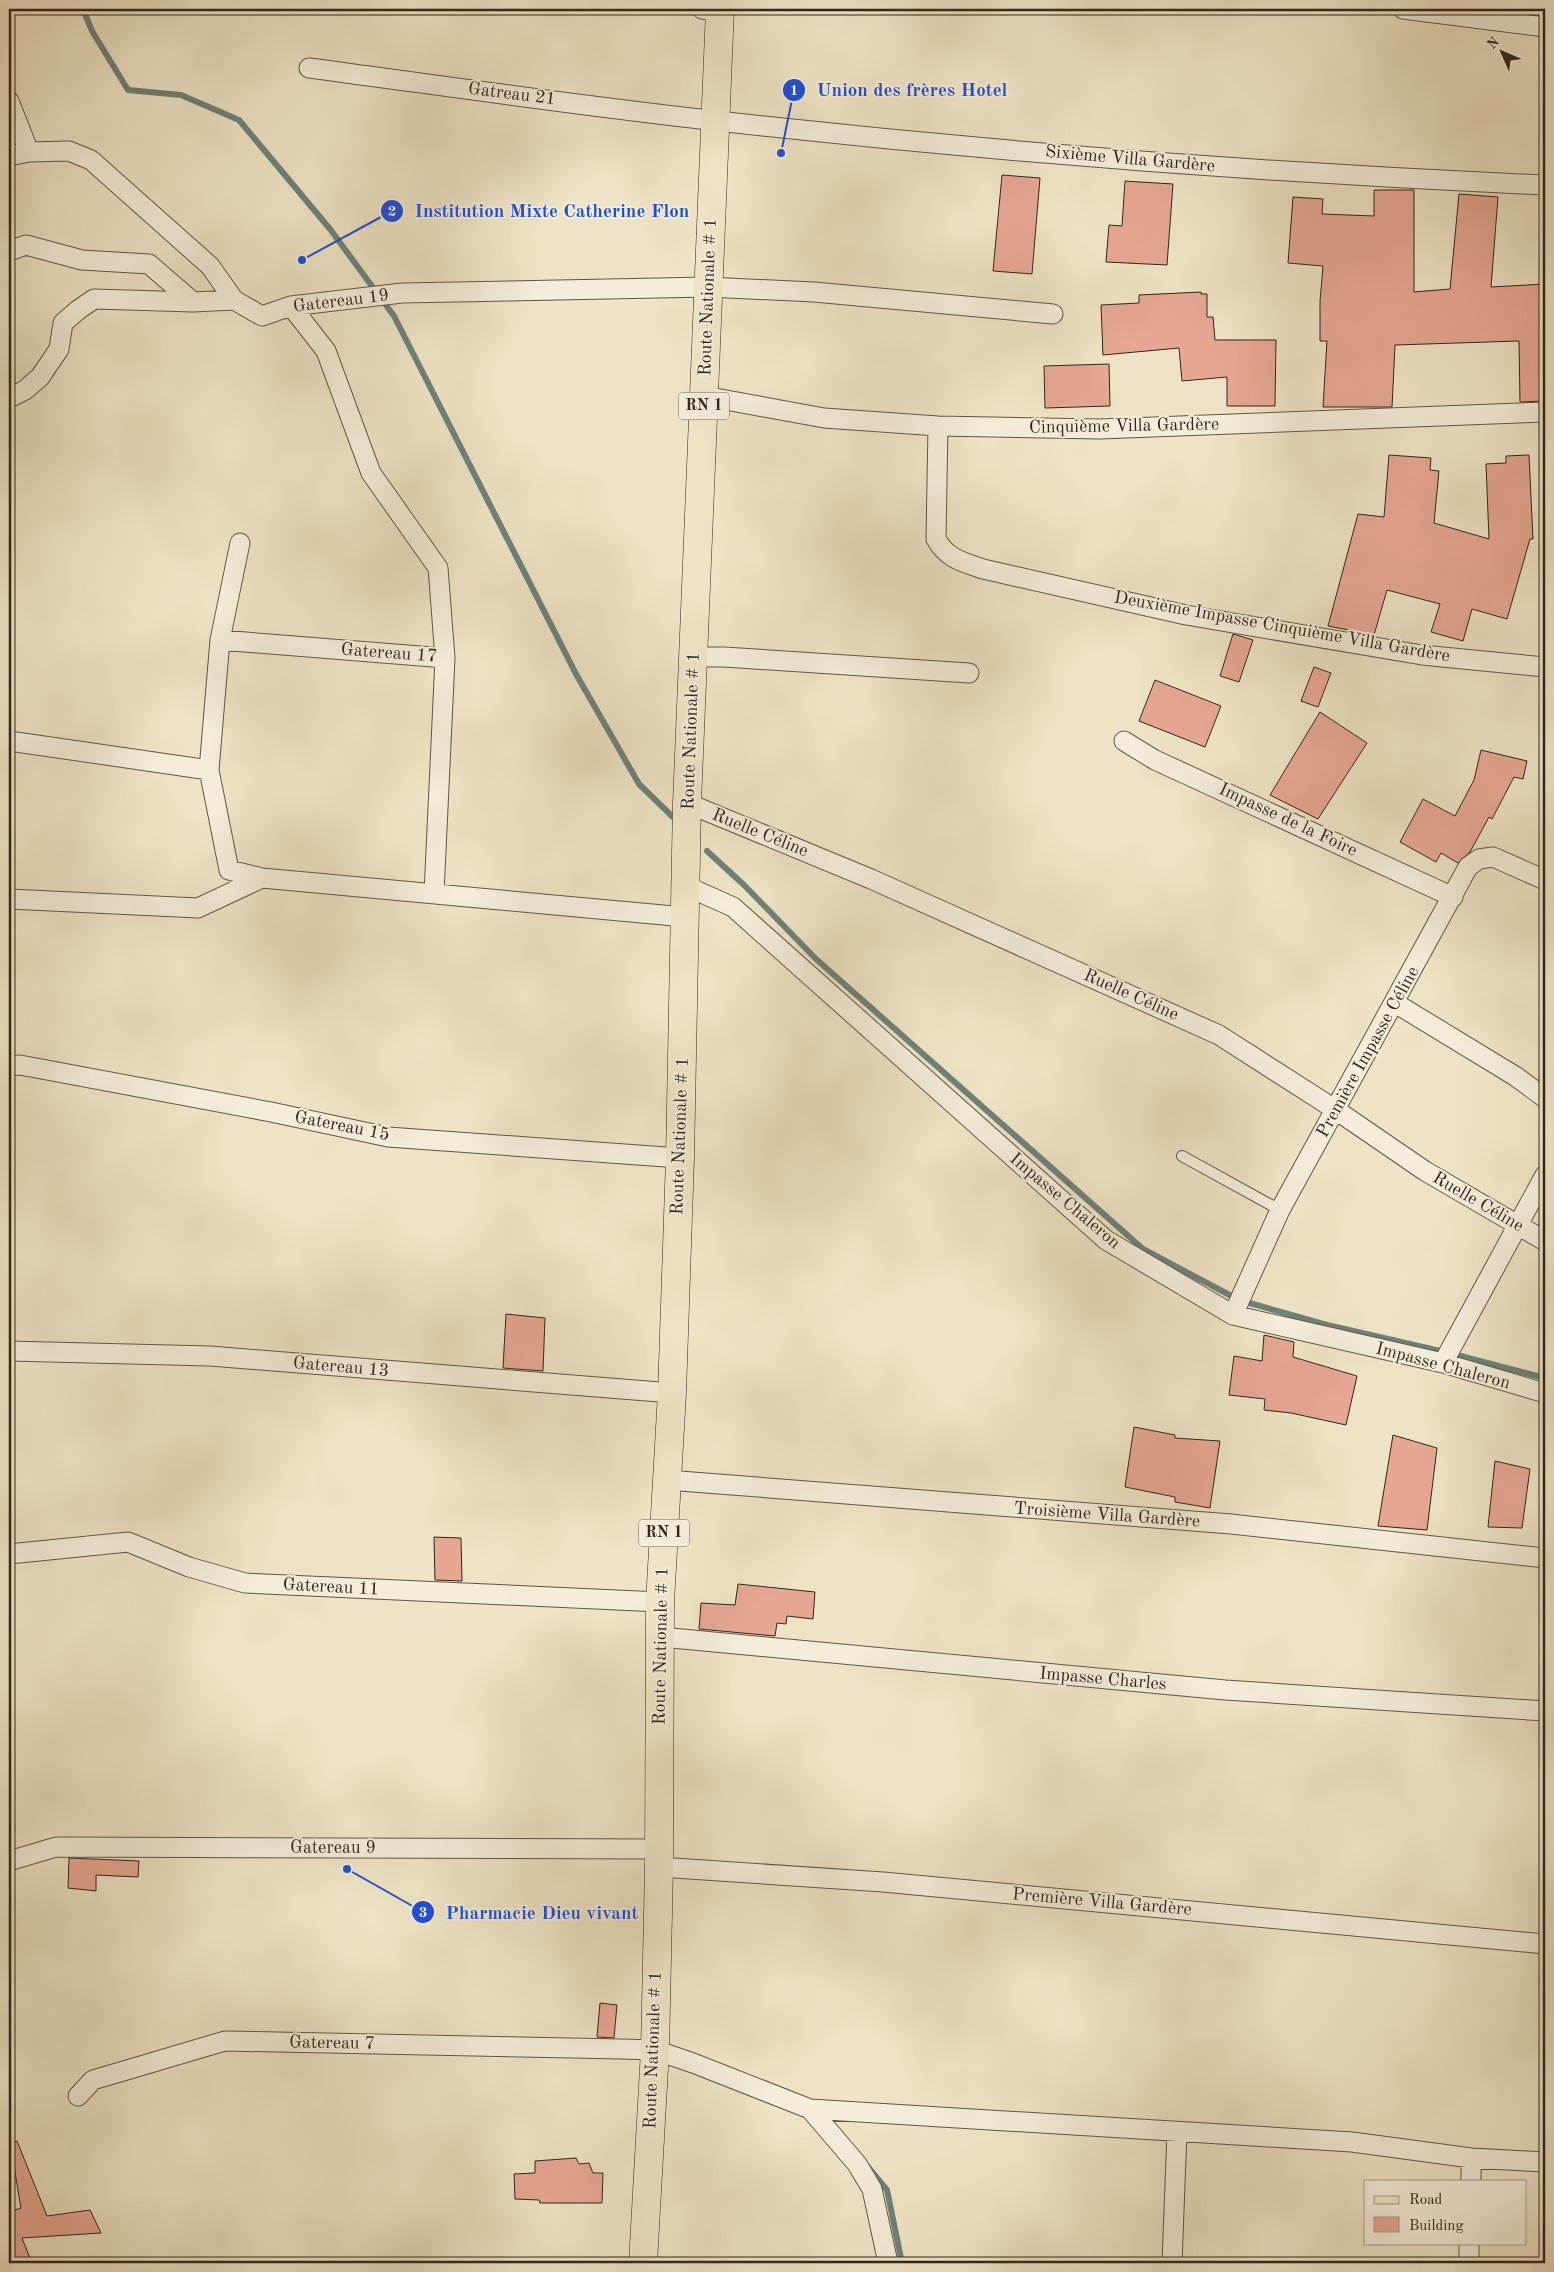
<svg xmlns="http://www.w3.org/2000/svg" width="1554" height="2272" viewBox="0 0 1554 2272" font-family="'Old Standard TT',serif">
<rect width="100%" height="100%" fill="#eee4c5"/>
<filter id="stains"><feTurbulence type="fractalNoise" baseFrequency=".004" numOctaves="4"/><feColorMatrix values="0 0 0 0 .2 0 0 0 0 .09 0 0 0 0 .02 0 0 0 .5 -.17"/></filter>
<radialGradient id="worn" r=".72"><stop offset=".6" stop-color="#630" stop-opacity="0"/><stop offset="1" stop-color="#630" stop-opacity=".3"/></radialGradient>
<g fill="none" stroke-linecap="round" stroke-linejoin="round">
<path stroke="#6f8179" stroke-width="6" d="M83 9 92 31 128 90 181 95 239 120 330 229 394 316 576 674 639 784 676 820
M707 851 744 885 816 959 1143 1249 1239 1300 1327 1325 1449 1353 1545 1378
M868 2167 887 2190 902 2263"/>
</g>
<path fill="#e7a793" stroke="#30261d" d="M1002 175 1040 178 1032 274 993 271Z
M1125 181 1173 184 1167 265 1106 262 1109 225 1122 226Z
M1374 190H1414V292L1450 289 1459 194 1498 197 1491 287 1545 284V401L1520 402 1519 341 1395 345 1392 407H1323L1327 341H1320V301L1323 266 1288 263 1293 197 1323 199 1322 214 1374 216Z
M1201 292V294H1207V317H1213L1215 340H1276L1275 406H1227V377L1182 381 1179 348 1103 355 1101 305 1139 303V295Z
M1109 364 1110 406 1045 408 1044 366Z
M1389 455 1431 458 1430 470 1439 471 1434 523 1489 539 1486 464 1506 463V456L1529 455 1533 539H1530L1507 619 1472 609 1463 641 1431 632 1440 604 1387 590 1374 635 1328 626 1358 514 1384 517Z
M1233 634 1253 640 1239 682 1220 676Z
M1314 667 1331 673 1318 707 1301 701Z
M1155 680 1221 706 1205 747 1139 721Z
M1320 712 1367 743 1318 819 1270 795Z
M1481 750 1527 761 1523 779 1514 777 1492 819 1489 817 1470 852 1458 863 1441 853 1436 862 1400 842 1423 799 1455 816 1474 780Z
M506 1314 545 1318 543 1371 503 1368Z
M1264 1335 1294 1342 1293 1357 1357 1376 1346 1425 1291 1413 1264 1410 1265 1399 1229 1395 1234 1356 1262 1361Z
M1134 1427 1175 1435V1438L1220 1441 1210 1508 1175 1502V1497L1125 1487Z
M1393 1435 1437 1448 1427 1530 1378 1526Z
M1495 1461 1530 1469 1522 1528 1488 1527Z
M434 1537 461 1538 462 1581 435 1580Z
M738 1584 815 1592 813 1619 787 1616 786 1624 777 1623 775 1636 699 1629 701 1603 735 1605Z
M69 1858 139 1861 138 1877 96 1875V1891L68 1888Z
M600 2003 617 2005 614 2038 597 2037Z
M17 2141 47 2216 90 2210 101 2233 22 2238 32 2263H13L9 2244V2212L21 2208 10 2143Z
M576 2158 579 2164 589 2163 593 2173H603L602 2203H540L539 2200 515 2199 514 2174 535 2173V2161Z"/>
<g fill="none" stroke-linecap="round" stroke-linejoin="round">
<g stroke="#605647" stroke-width="12">
<path id="service" d="M1182 1156 1280 1210"/>
</g>
<g stroke="#605647" stroke-width="21">
<path id="minor" d="M702 9 720 11
M1403 9 1545 27
M309 68C445 86 581 106 718 121 993 152 1269 173 1545 185
M9 101 29 152
M9 156 29 152 69 151 91 160 210 266 234 300 262 316 291 306 402 293 708 287 814 292 1053 314
M9 251 26 245 82 260 149 264 193 302 234 300
M291 306 326 351 371 473 438 568 445 658 220 640 209 770 229 870 262 878 685 917
M704 396 824 418 938 426 1100 429 1545 412
M9 398 25 390 40 377 59 349 63 323 78 310 94 299 193 302
M938 426 936 539C947 559 963 562 983 569L1186 615 1422 655 1545 667
M220 640 240 543
M694 657H724L969 673
M9 741 209 770
M1124 741 1155 760 1453 897
M687 803 871 879 1219 1035 1336 1110 1425 1171 1545 1241
M686 886 733 907 1106 1240 1233 1315 1443 1363 1545 1393
M434 894 445 658
M9 899 198 908 262 878
M1395 1003 1515 1076 1545 1098
M9 1066 20 1065 271 1112 388 1137 680 1158
M1233 1315 1280 1210 1468 867 1479 859 1493 857 1545 880
M9 1351 210 1356 672 1393
M1443 1363 1545 1175
M667 1480 1231 1524 1545 1558
M9 1554 128 1542 189 1567 245 1583 660 1602
M661 1637 1225 1690 1545 1711
M9 1861 56 1847 659 1849
M659 1867 883 1882 1545 1944
M78 2096 93 2080 225 2041 622 2049 655 2050 693 2063 810 2109 1352 2142 1471 2158 1545 2162
M810 2109 857 2164 872 2189 888 2263
M1471 2181V2158
M1172 2263 1177 2132
M1469 2263V2243"/>
</g>
<g stroke="#30261d" stroke-width="29">
<path id="primary" d="M643 2263 655 2050 659 1867 660 1602 672 1393 680 1158 687 803 720 9"/>
</g>
<use href="#service" stroke="#f4edd9" stroke-width="10"/>
<use href="#minor" stroke="#f4edd9" stroke-width="19"/>
<use href="#primary" stroke="#eee4c5" stroke-width="28"/>
</g>
<g text-anchor="middle" dominant-baseline="central" stroke-width="4" stroke-linejoin="round" paint-order="stroke">
<g fill="#f4edd9" stroke="#6b6255" stroke-width="1">
<rect x="679" y="392.5" width="50" height="27" rx="4"/>
<rect x="639" y="1519.5" width="50" height="27" rx="4"/>
</g>
<g font-size="16" font-weight="bold" fill="#30261d">
<text x="704" y="406">RN 1</text>
<text x="664" y="1533">RN 1</text>
</g>
<g font-size="18" fill="#30261d" stroke="#f4edd9">
<text transform="translate(512 94) rotate(7)">Gatreau 21</text>
<text transform="translate(1130 159) rotate(5)">Sixième Villa Gardère</text>
<text transform="translate(708 297) rotate(-88)">Route Nationale # 1</text>
<text transform="translate(341 301) rotate(-7)">Gatereau 19</text>
<text transform="translate(1124 426) rotate(-1)">Cinquième Villa Gardère</text>
<text transform="translate(1282 627) rotate(10)">Deuxième Impasse Cinquième Villa Gardère</text>
<text transform="translate(389 653) rotate(4)">Gatereau 17</text>
<text transform="translate(691 731) rotate(-88)">Route Nationale # 1</text>
<text transform="translate(1288 820) rotate(25)">Impasse de la Foire</text>
<text transform="translate(760 833) rotate(22)">Ruelle Céline</text>
<text transform="translate(1131 995) rotate(24)">Ruelle Céline</text>
<text transform="translate(1368 1052) rotate(-61)">Première Impasse Céline</text>
<text transform="translate(342 1126) rotate(11)">Gatereau 15</text>
<text transform="translate(680 1136) rotate(-88)">Route Nationale # 1</text>
<text transform="translate(1065 1201) rotate(40)">Impasse Chaleron</text>
<text transform="translate(1478 1202) rotate(30)">Ruelle Céline</text>
<text transform="translate(1443 1366) rotate(15)">Impasse Chaleron</text>
<text transform="translate(341 1367) rotate(5)">Gatereau 13</text>
<text transform="translate(1107 1515) rotate(4)">Troisième Villa Gardère</text>
<text transform="translate(331 1587) rotate(3)">Gatereau 11</text>
<text transform="translate(661 1646) rotate(-89)">Route Nationale # 1</text>
<text transform="translate(1103 1679) rotate(5)">Impasse Charles</text>
<text x="333" y="1848">Gatereau 9</text>
<text transform="translate(1102 1902) rotate(5)">Première Villa Gardère</text>
<text transform="translate(332 2043) rotate(1)">Gatereau 7</text>
<text transform="translate(653 2050) rotate(-88)">Route Nationale # 1</text>
</g>
</g>
<path fill="none" stroke="#1d4ed8" stroke-width="2" d="M781 153L794 90M302 260L392 211M347 1869L423 1912"/>
<g fill="#1d4ed8" stroke="#f4edd9" stroke-width="2">
<circle cx="781" cy="153" r="5"/>
<circle cx="302" cy="260" r="5"/>
<circle cx="347" cy="1869" r="5"/>
<circle cx="794" cy="90" r="12"/>
<circle cx="392" cy="211" r="12"/>
<circle cx="423" cy="1912" r="12"/>
</g>
<g font-size="15" text-anchor="middle" font-weight="bold" fill="#fff">
<text x="794" y="95">1</text>
<text x="392" y="216">2</text>
<text x="423" y="1917">3</text>
</g>
<g font-size="19" text-anchor="middle" font-weight="bold" fill="#1d4ed8" stroke="#f4edd9" stroke-width="4" stroke-linejoin="round" paint-order="stroke">
<text x="912" y="96">Union des frères Hotel</text>
<text x="552" y="217">Institution Mixte Catherine Flon</text>
<text x="542" y="1919">Pharmacie Dieu vivant</text>
</g>
<rect width="1554" height="2272" fill="none" stroke="#eee4c5" stroke-width="30"/>
<rect x="10" y="10" width="1534" height="2252" fill="none" stroke="#30261d" stroke-width="2.5"/>
<rect x="15" y="15" width="1524" height="2242" fill="none" stroke="#30261d"/>
<rect x="1364" y="2180" width="162" height="65" fill="#f4edd9" stroke="#a69d8e"/>
<rect x="1374" y="2196" width="25" height="8" fill="#eee4c5" stroke="#a69d8e"/>
<text x="1409" y="2204" font-size="15" fill="#30261d">Road</text>
<rect x="1374" y="2217" width="25" height="15" fill="#e7a793" stroke="#a69d8e"/>
<text x="1409" y="2230" font-size="15" fill="#30261d">Building</text>
<g transform="translate(1502 52) rotate(315)" stroke="#f4edd9" stroke-width="4" paint-order="stroke">
<path d="M0-4L9 19L0 12L-9 19Z" fill="#30261d"/>
<text y="-8" font-size="14" font-weight="bold" text-anchor="middle" fill="#30261d">N</text>
</g>
<rect width="100%" height="100%" filter="url(#stains)"/>
<rect width="100%" height="100%" fill="url(#worn)"/>
</svg>
